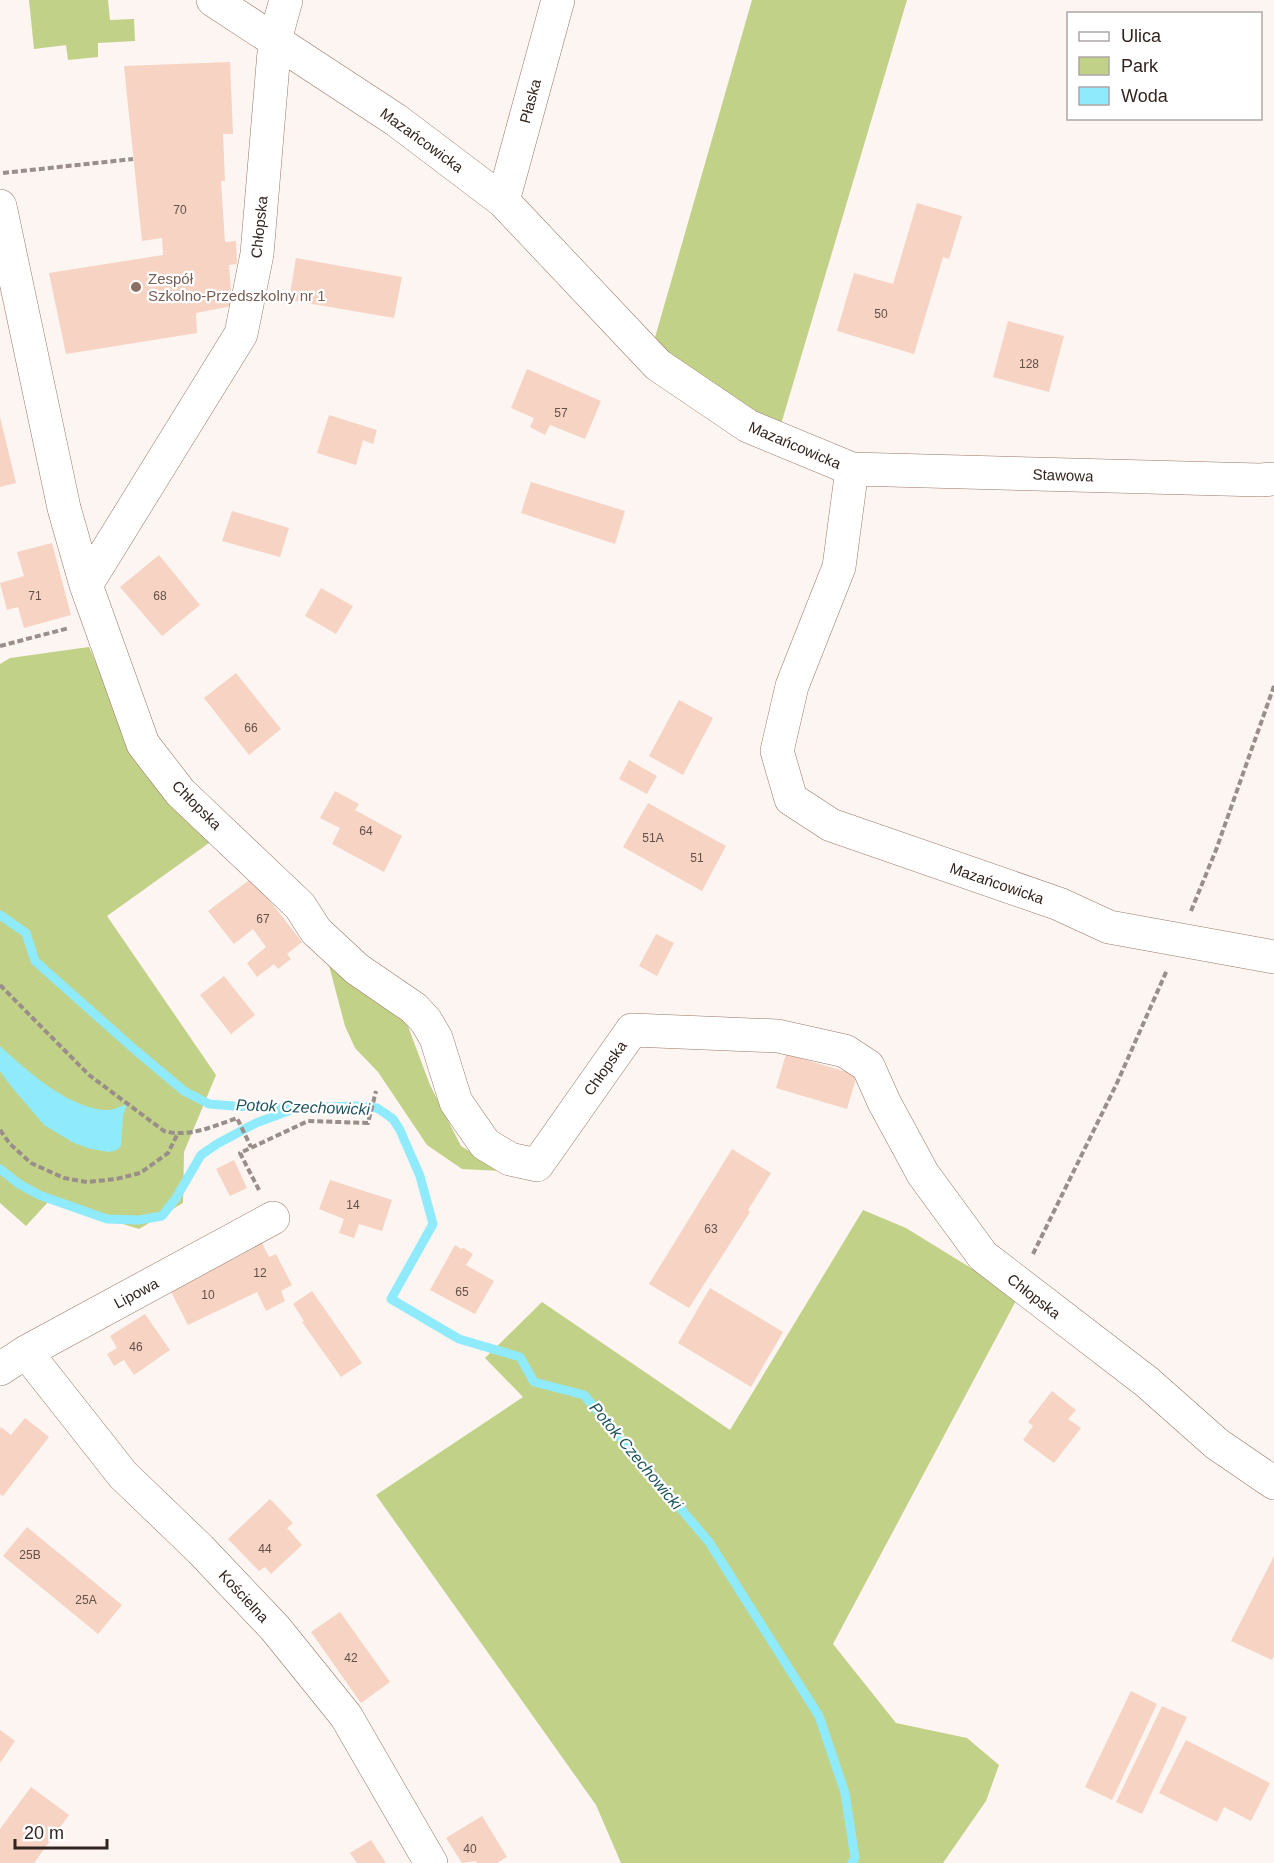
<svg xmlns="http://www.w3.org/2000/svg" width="1274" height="1863" viewBox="0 0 1274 1863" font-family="Helvetica,sans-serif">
<rect width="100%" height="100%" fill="#fcf5f1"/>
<path fill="#c2d188" d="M29 0H108L110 20 134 19 135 41 98 43V57L68 60 66 45 34 49Z
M752 0H907L779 431 652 348Z
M89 647 144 772 216 838 107 916 216 1075 184 1152 183 1203 139 1229 49 1201 26 1226 0 1203V664L10 658Z
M327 958 406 1021 430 1085 461 1146 501 1171 462 1169 427 1145 378 1072 355 1048 345 1026Z
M863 1210 906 1228 1018 1297 833 1644 896 1723 967 1738 999 1765 986 1801 943 1863H621L596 1805 376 1495 523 1397 485 1358 542 1302 730 1430Z"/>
<path fill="#8feafc" d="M0 1046C26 1070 67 1107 104 1110 112 1111 120 1107 127 1104L123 1116 121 1146 117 1150 109 1152 91 1149 74 1143 44 1125 10 1085 0 1071Z"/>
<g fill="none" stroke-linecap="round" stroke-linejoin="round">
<path stroke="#8feafc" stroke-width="9" d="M0 915 26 933 35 961 134 1049 184 1091 209 1104 234 1106 296 1108 357 1106 377 1108 383 1112 393 1119 400 1130 420 1176 433 1224 391 1299 459 1339 520 1357 534 1382 584 1395 709 1542 819 1716 845 1793 855 1858 852 1863
M0 1169 19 1184 39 1195 107 1219 139 1220 162 1216 176 1198 201 1155 217 1144 256 1123 291 1110"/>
</g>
<path fill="#f6d3c3" d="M230 62 233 134H223L225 181H221L225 242 236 241 237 264 229 265 232 306 196 313 197 333 66 354 49 273 163 255 162 238 142 241 124 66Z
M917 203 962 216 949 259 943 257 914 354 837 331 854 273 893 284Z
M296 258 402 277 394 318 289 300Z
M1008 321 1064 336 1049 392 993 377Z
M527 369 601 401 585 439 550 425 545 435 530 427 534 418 511 408Z
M329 415 377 430 373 444 363 440 356 465 317 453Z
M0 417 16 483 0 487Z
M531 482 625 511 615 544 521 513Z
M232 511 289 528 280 557 222 541Z
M52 543 71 615 24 628 18 607 7 610 0 583 24 576 17 552Z
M159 555 200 605 162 636 120 587Z
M321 588 353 606 336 634 305 616Z
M236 673 281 729 249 755 204 698Z
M679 700 713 718 683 775 649 756Z
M629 760 657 776 647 794 619 779Z
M335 791 359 804 355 810 402 836 384 872 332 844 340 828 320 818Z
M648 803 726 846 702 891 623 847Z
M252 878 302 942 287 954 291 959 278 969 274 964 257 977 247 963 266 947 253 929 234 944 208 911Z
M656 934 674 943 657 976 639 966Z
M224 976 255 1015 231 1034 200 995Z
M786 1054 857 1075 847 1109 776 1088Z
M732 1149 771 1173 748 1210 750 1212 689 1308 649 1284Z
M234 1160 247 1188 230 1196 216 1169Z
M330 1180 392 1200 382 1231 359 1224 354 1238 339 1233 344 1219 319 1209Z
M260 1239 269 1257 276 1254 292 1285 281 1291 285 1301 266 1311 257 1292 188 1325 168 1286Z
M455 1245 461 1249 464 1248 473 1254 466 1265 494 1281 475 1314 430 1290Z
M710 1288 783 1332 751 1387 678 1343Z
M312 1291 362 1363 341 1377 302 1322 304 1321 293 1304Z
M145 1314 170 1350 134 1375 124 1360 114 1366 107 1354 117 1348 110 1336Z
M1052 1391 1076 1410 1068 1419 1081 1428 1054 1463 1023 1440 1033 1426 1028 1422Z
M25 1418 49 1437 3 1496 0 1494V1429L1 1427 11 1435Z
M270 1499 293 1523 287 1528 302 1545 271 1574 265 1567 259 1571 228 1539Z
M27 1527 122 1605 98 1634 3 1556Z
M1274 1556V1656L1272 1660 1231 1641Z
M340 1612 390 1682 361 1703 311 1632Z
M1131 1691 1157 1704 1112 1800 1085 1787Z
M1162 1706 1187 1717 1142 1814 1116 1802Z
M0 1730 15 1741 0 1763Z
M1186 1740 1270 1783 1251 1821 1224 1807 1217 1822 1159 1793Z
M31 1787 69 1815 34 1863H0V1829Z
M482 1816 507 1857 497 1863H477L476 1861 462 1863 446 1838Z
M371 1840 386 1863H357L350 1853Z"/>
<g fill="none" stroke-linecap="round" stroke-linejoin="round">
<g stroke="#987868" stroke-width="34">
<path id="street" d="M213 0 396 120 503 201 658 365 748 426 852 469 839 567 792 686 777 751 791 799 831 825 1059 904 1109 927 1274 957
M503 201 558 0
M0 206 64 508 86 585 143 744 180 792 300 906 316 931 357 969 414 1008 426 1021 436 1038 456 1102 485 1144 510 1159 537 1165 632 1030 778 1036 845 1051 868 1066 884 1102 923 1174 983 1256 1147 1382 1217 1444 1274 1483
M852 469 1260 480 1274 479
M86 585 241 334 257 254 275 40 286 0
M26 1352 123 1475 200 1549 275 1628 346 1716 431 1863
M0 1369 26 1352 273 1218"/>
</g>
<path stroke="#998e89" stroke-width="4" stroke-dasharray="6 3" stroke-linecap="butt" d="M3 173 133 159
M0 646 69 628
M1191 911 1216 850 1274 686
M0 985 89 1075 164 1131C188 1138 214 1126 237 1118L251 1147
M0 1130 10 1144 31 1163 64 1178 87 1182 116 1179 140 1173 168 1153 177 1135
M259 1190 240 1153 308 1121 368 1123 376 1091
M1033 1254 1117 1083 1167 970"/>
<use href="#street" stroke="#fff" stroke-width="33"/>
</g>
<circle fill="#8d6e63" stroke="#fff" stroke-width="2" cx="136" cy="287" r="6"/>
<g text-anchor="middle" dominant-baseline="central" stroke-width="4.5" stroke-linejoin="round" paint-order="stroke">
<g font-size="12" fill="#635047">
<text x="180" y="210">70</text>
<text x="881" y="314">50</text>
<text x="1029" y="364">128</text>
<text x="561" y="413">57</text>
<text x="35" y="596">71</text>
<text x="160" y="596">68</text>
<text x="251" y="728">66</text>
<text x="366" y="831">64</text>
<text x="653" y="838">51A</text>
<text x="697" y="858">51</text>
<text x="263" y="919">67</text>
<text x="353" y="1205">14</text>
<text x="711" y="1229">63</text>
<text x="260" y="1273">12</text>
<text x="462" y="1292">65</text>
<text x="208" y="1295">10</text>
<text x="136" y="1347">46</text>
<text x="265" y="1549">44</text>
<text x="30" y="1555">25B</text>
<text x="86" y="1600">25A</text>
<text x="351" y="1658">42</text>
<text x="470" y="1849">40</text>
</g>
<g font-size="15" fill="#32241e" stroke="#fff">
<text transform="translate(530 101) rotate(-75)">Płaska</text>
<text transform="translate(422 140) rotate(36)">Mazańcowicka</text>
<text transform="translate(259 227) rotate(-84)">Chłopska</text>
<text transform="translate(795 445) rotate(23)">Mazańcowicka</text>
<text transform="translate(1063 475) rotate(2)">Stawowa</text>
<text transform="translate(197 805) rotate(45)">Chłopska</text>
<text transform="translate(997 883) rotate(19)">Mazańcowicka</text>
<text transform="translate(605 1068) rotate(-55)">Chłopska</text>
<text transform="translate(136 1293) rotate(-28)">Lipowa</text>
<text transform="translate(1034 1296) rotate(38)">Chłopska</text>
<text transform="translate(244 1596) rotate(47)">Kościelna</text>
</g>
<g font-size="15" fill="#785e54" stroke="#fff" text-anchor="start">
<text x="148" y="278">Zespół<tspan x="148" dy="17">Szkolno-Przedszkolny nr 1</tspan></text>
</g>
<g font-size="16" font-style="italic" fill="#1e535d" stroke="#fff">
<text transform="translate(303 1107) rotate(2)">Potok Czechowicki</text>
<text transform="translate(636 1456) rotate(50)">Potok Czechowicki</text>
</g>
</g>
<rect x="1067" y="12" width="195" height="108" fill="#ffffff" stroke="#ada7a5" stroke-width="1.5"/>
<rect x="1079" y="32" width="30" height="9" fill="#ffffff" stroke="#ada7a5" stroke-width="1.5"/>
<text x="1121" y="42" font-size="18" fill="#32241e">Ulica</text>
<rect x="1079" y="57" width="30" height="18" fill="#c2d188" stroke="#ada7a5" stroke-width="1.5"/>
<text x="1121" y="72" font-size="18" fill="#32241e">Park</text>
<rect x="1079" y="87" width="30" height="18" fill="#8feafc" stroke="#ada7a5" stroke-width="1.5"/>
<text x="1121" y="102" font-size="18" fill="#32241e">Woda</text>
<path d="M15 1839v9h92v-9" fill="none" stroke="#32241e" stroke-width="3"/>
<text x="24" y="1839" font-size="18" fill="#32241e" stroke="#ffffff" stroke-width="4.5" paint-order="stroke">20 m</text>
</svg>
